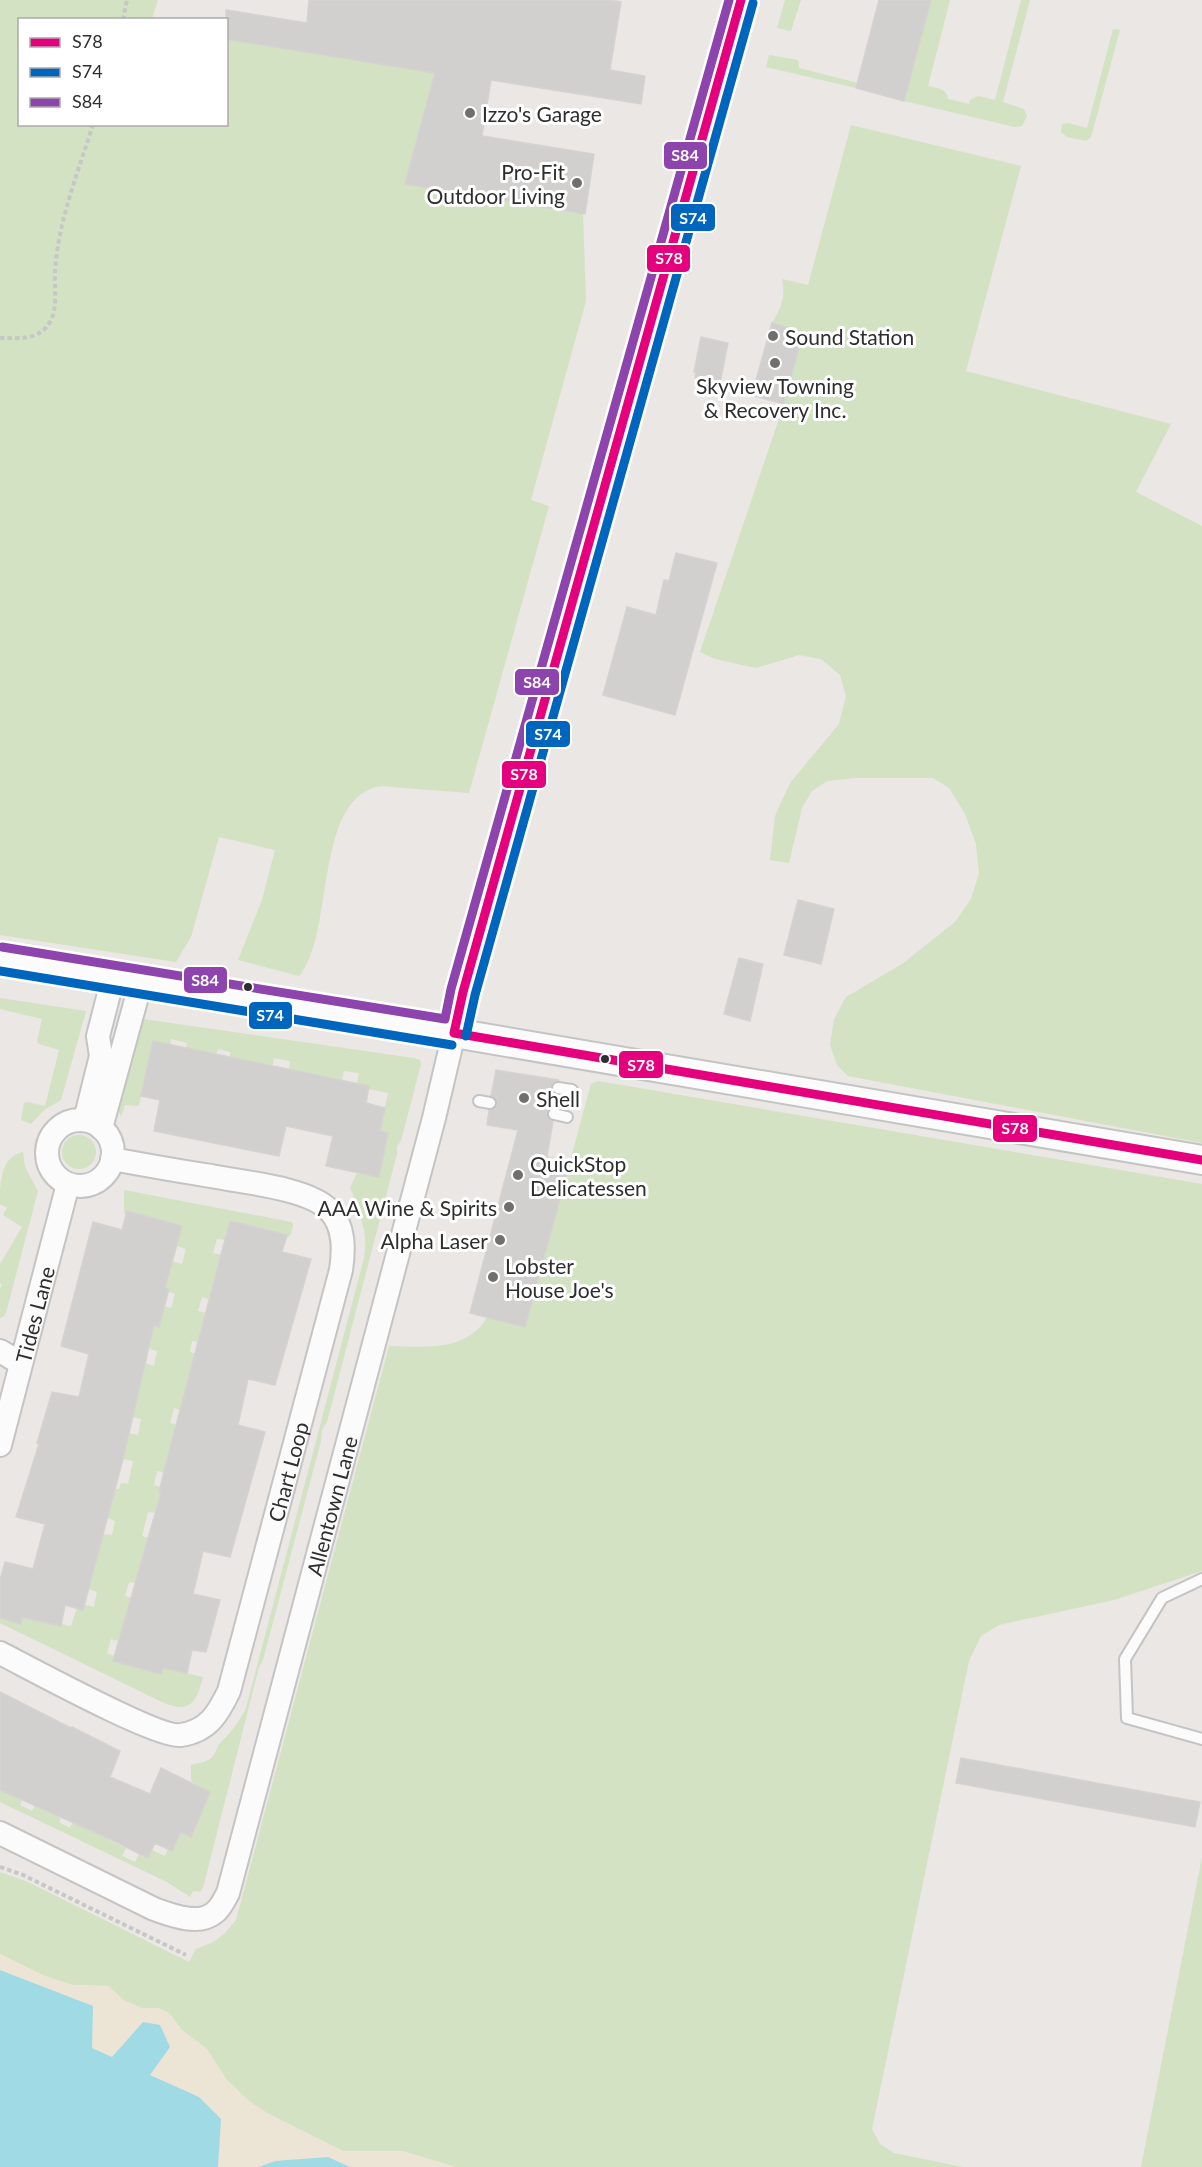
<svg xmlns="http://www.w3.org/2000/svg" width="1202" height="2167" viewBox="0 0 1202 2167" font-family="Lato,sans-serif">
<rect width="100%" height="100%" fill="#eae7e5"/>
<path fill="#d2e2c2" d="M0 0H158L152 19 20 20V124H226L227 39 435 73 405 184 583 213 586 301 531 500 549 506 469 793C447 791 425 790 404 788 396 788 384 785 376 787 313 805 335 935 299 976L238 960 262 900 275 850 219 837 191 937 176 962 0 935Z
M785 0H801L791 31 777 28Z
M931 0H950L928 86C936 88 947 88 948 99L969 104 970 100 978 96 995 100 1021 0H1030L1003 102 1024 109 1027 116 1022 126 1015 127 904 101Z
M1113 29 1120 30 1091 137 1086 141 1067 137 1061 132 1062 124 1068 123 1087 128Z
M769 55 798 60 799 68 858 83 856 88 766 67Z
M851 125 1021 166 966 371 1171 424 1136 492 1202 526V1143L848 1076 837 1065 830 1045 834 1019 846 997 902 964 955 922 971 899 979 874 976 844 965 814 949 788 933 778H856L827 781 812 791 802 808 789 863 770 860 775 816 790 783 839 724 846 696 840 675 821 659 799 655 756 668 715 659 700 652 784 404 803 333 772 323C781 308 786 297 782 279L808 285Z
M0 998 86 1011 61 1100 44 1110 31 1124 21 1120 24 1103 27 1102 45 1106 59 1050 39 1044 37 1041 42 1019 0 1009Z
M143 1019 414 1058 420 1060 421 1064 401 1141 397 1146V1154L327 1422 322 1430 321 1441 263 1660 259 1667 203 1888 200 1892 193 1891 190 1897 167 1882 0 1802V1777L22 1800 20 1805 32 1811 35 1805 61 1817 59 1822 70 1828 73 1822 131 1788 109 1840 126 1848 122 1856 135 1862 139 1854 148 1858 152 1850 165 1856 168 1849 172 1851 181 1832 191 1836 210 1792 191 1781V1765C197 1763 204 1763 210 1759 216 1755 216 1748 220 1743 231 1732 239 1723 246 1708L364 1258C367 1236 365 1222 352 1203L354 1197 350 1188 357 1173 379 1177 388 1133 380 1131 388 1093 368 1089 369 1086 357 1083 359 1073 344 1071 342 1080 326 1077 316 1123 289 1070 290 1061 274 1058 271 1074 230 1058V1052L218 1049 216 1055 186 1048 187 1043 171 1039 170 1045 153 1041 139 1106 125 1105 121 1117 118 1109Z
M598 1081 1202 1184V1571L1114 1600 999 1625 981 1636 969 1661 872 2129 880 2144 894 2153 963 2167H456L402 2151H343L267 2113 249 2101 227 2080 207 2049 182 2030 169 2013 158 2008H142L125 2001 108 1986 73 1985 45 1976 0 1954V1872L28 1882 189 1962 196 1949 215 1941 225 1933 236 1920 389 1346C423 1347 468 1352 487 1317L525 1327 591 1084Z
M62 1152a17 17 0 1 1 34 0a17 17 0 1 1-34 0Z
M23 1152 25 1167 38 1191 6 1313 4 1316 0 1318V1289L2 1284 0 1283V1264L22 1227 3 1215 7 1208 0 1204C0 1183 0 1157 23 1152Z
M124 1190 292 1222 293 1225 291 1234 286 1239 287 1235 230 1221 225 1240 217 1239 213 1253 221 1255 209 1299 202 1297 198 1311 206 1313 199 1342 192 1341 190 1352 196 1354 181 1410 174 1408 170 1423 177 1425 164 1473 157 1471 154 1485 160 1487 164 1493 159 1511 155 1510 154 1513 148 1512 142 1536 148 1538 144 1553 194 1574 141 1562 135 1583 129 1582 125 1596 131 1598 129 1603 134 1604 124 1621 119 1641 111 1639 107 1653 115 1656 114 1661 161 1674 163 1668 203 1677C197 1701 191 1714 164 1703L0 1623V1618L20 1623 22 1617 60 1626 61 1624 71 1626 77 1608 83 1610 85 1605 94 1607 97 1592 89 1589 103 1534 112 1535 115 1521 107 1518 115 1489H119L121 1483 128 1484 133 1461 123 1459 128 1433 138 1435 141 1419 132 1417 145 1363 154 1366 157 1351 150 1349V1344L147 1342 151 1325 159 1326 164 1306 171 1308 175 1294 168 1291V1289L161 1287 172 1261 182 1264 186 1249 177 1246 181 1226 128 1211 126 1215 124 1213Z
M1202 1857V2167H1141Z"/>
<path fill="#ece5d6" d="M0 1954 45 1976 73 1985 108 1986 125 2001 142 2008H158L169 2013 182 2030 206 2049 227 2080 249 2101 267 2113 343 2151H402L456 2167H350L328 2157 275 2161 259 2167H218L199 2097 150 2075 143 2022 113 2057 92 2048V2006L0 1970Z"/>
<path fill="#a0dae4" d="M0 1970 93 2006 92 2048 112 2057 143 2022 160 2025 170 2047 150 2075 199 2097 221 2119 218 2167H0Z
M328 2157 350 2167H259L275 2161Z"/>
<path fill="#d2d0ce" stroke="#d5d3d1" stroke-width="1.5" d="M309 0H608L621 2 610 70 645 76 641 104 491 80 482 136 594 154 585 214 405 184 435 73 226 39V10L307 23Z
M879 0H931L904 101 856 88Z
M772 323 803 332 784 404 754 396V387Z
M701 337 728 343 720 383 695 378 696 372H694Z
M676 553 717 563 675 715 603 695 627 607 656 615 664 580 669 581Z
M798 900 834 909 821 964 784 955Z
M739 958 763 964 750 1021 724 1014Z
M153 1041 369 1086 366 1103 385 1108 380 1131 388 1133 379 1177 326 1166 333 1136 286 1126 279 1156 154 1131 160 1100 141 1096Z
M496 1070 559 1080 555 1081 551 1086V1091L557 1095 555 1107 549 1109 547 1113 549 1119 553 1121 547 1157 570 1162 525 1327 470 1313 518 1130 487 1125 489 1110 495 1108 497 1104 495 1098 491 1096Z
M127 1211 182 1226 165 1288 169 1289 159 1327 154 1325 123 1459 83 1610 65 1605 61 1626 22 1617 21 1624 0 1618V1580L5 1562 33 1569 45 1524 16 1517 39 1444 37 1443 52 1392 79 1397 89 1354 61 1346 93 1222 122 1230Z
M230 1221 287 1235 282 1252 311 1259 275 1385 248 1379 238 1425 265 1432 230 1557 203 1551 193 1594 220 1600 206 1652 192 1650 187 1673 163 1668 161 1674 113 1661 161 1493 159 1492 169 1452Z
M0 1692 71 1728 72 1727 120 1751 110 1777 150 1794 161 1768 210 1792 191 1837 181 1832 172 1851 155 1843 148 1858 110 1839 0 1790Z
M961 1758 1200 1802 1195 1827 956 1783Z"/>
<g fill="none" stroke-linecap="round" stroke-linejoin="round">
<g stroke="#c5c4c5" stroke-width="14">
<path id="service" d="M558 1088 572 1090
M479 1101 490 1103
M554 1114 567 1117
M1202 1579 1162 1598 1125 1659 1127 1718 1202 1739"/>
</g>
<g stroke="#c5c4c5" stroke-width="26">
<g id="minor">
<circle cx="80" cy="1153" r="33"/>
<path d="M85 1120 101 1056 98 1036 113 978"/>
<path d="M101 1128 141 982"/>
<path d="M0 1351 20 1363"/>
<path id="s1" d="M0 1445 68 1184"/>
<path id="s2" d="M0 1653C28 1667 159 1739 181 1735 208 1731 218 1714 229 1691L341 1270C344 1250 345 1226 329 1210 309 1188 241 1182 211 1176 178 1171 145 1165 112 1159"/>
<path id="s3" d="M0 1833 154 1909C171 1915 198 1926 214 1913 221 1908 224 1900 228 1893L434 1118 454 1033"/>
</g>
</g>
<g stroke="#c5c4c5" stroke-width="32">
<path id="tertiary" d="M0 959 454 1033 1202 1160
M454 1033 463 992 741 0"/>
</g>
<path stroke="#c7c7c7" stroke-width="4" stroke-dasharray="4.5 3" stroke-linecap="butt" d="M123 20 127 0
M0 338C18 338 39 341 50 322 58 309 54 287 55 272 58 221 78 173 93 124
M0 1867 23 1875 186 1955"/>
<use href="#service" stroke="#fcfbfb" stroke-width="10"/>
<use href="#minor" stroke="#fcfbfb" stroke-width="22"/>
<use href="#tertiary" stroke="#fcfbfb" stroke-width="28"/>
<g stroke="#fff" stroke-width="14">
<path id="bus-1" d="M454 1033 463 992 741 0
M454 1033 1202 1160"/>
</g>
<g stroke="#fff" stroke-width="14">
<path id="bus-2" d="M0 971 452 1045
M466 1036 475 995 753 3"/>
</g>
<g stroke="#fff" stroke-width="14">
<path id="bus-3" d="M2 947 445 1019 451 989 729 0"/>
</g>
<use href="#bus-1" stroke="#e5007d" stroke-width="9"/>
<use href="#bus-2" stroke="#0065bd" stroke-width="9"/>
<use href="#bus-3" stroke="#8e44ad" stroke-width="9"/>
</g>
<g fill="#706f6e" stroke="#fff" stroke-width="2">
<circle cx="470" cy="113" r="6"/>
<circle cx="577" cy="183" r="6"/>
<circle cx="773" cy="336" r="6"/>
<circle cx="775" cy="363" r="6"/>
<circle cx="524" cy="1098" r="6"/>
<circle cx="518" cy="1175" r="6"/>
<circle cx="509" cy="1207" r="6"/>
<circle cx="500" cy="1240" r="6"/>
<circle cx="493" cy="1277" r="6"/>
</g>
<g fill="#2e2e2e" stroke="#fff" stroke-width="2">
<circle cx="248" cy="987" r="5"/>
<circle cx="605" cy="1059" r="5"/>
</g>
<g text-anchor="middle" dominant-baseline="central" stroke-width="6" stroke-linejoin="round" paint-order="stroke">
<g font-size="21" fill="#2e2e2e" stroke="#fff" text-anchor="start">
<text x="482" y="113">Izzo's Garage</text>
<text x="565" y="171" text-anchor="end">Pro-Fit<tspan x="565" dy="24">Outdoor Living</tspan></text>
<text x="785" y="336">Sound Station</text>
<text x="775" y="385" text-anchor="middle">Skyview Towning<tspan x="775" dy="24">&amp; Recovery Inc.</tspan></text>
<text x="536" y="1098">Shell</text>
<text x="530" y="1163">QuickStop<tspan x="530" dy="24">Delicatessen</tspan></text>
<text x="497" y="1207" text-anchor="end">AAA Wine &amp; Spirits</text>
<text x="488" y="1240" text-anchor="end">Alpha Laser</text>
<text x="505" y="1265">Lobster<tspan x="505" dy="24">House Joe's</tspan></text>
</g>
<g font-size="21" fill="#2e2e2e" stroke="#fff">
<text stroke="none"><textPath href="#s1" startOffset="135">Tides Lane</textPath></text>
<text stroke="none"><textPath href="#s2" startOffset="495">Chart Loop</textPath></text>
<text stroke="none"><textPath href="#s3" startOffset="660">Allentown Lane</textPath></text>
</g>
</g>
<g stroke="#fff" stroke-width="2">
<rect x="663" y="141" width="45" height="29" rx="6" fill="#8e44ad"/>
<rect x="670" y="203" width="46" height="29" rx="6" fill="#0065bd"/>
<rect x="646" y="244" width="45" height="29" rx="6" fill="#e5007d"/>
<rect x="514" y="668" width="46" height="28" rx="6" fill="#8e44ad"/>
<rect x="525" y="720" width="46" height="28" rx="6" fill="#0065bd"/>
<rect x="501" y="760" width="46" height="29" rx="6" fill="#e5007d"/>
<rect x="183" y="966" width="45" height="28" rx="6" fill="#8e44ad"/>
<rect x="248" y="1001" width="45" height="29" rx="6" fill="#0065bd"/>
<rect x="618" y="1050" width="46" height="29" rx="6" fill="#e5007d"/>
<rect x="992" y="1114" width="46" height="29" rx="6" fill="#e5007d"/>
</g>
<g font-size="16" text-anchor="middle" font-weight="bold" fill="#fff">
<text x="685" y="161">S84</text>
<text x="693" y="224">S74</text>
<text x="669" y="264">S78</text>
<text x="537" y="688">S84</text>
<text x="548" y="740">S74</text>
<text x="524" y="780">S78</text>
<text x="205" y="986">S84</text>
<text x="270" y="1021">S74</text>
<text x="641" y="1071">S78</text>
<text x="1015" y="1134">S78</text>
</g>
<rect x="18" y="18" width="210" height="108" fill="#ffffff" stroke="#ababab" stroke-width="1.5"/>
<rect x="30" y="38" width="30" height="9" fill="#e5007d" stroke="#ababab" stroke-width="1.5"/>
<text x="72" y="48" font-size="18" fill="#2e2e2e">S78</text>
<rect x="30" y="68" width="30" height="9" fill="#0065bd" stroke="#ababab" stroke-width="1.5"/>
<text x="72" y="78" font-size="18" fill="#2e2e2e">S74</text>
<rect x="30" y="98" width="30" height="9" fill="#8e44ad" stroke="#ababab" stroke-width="1.5"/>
<text x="72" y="108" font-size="18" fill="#2e2e2e">S84</text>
</svg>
